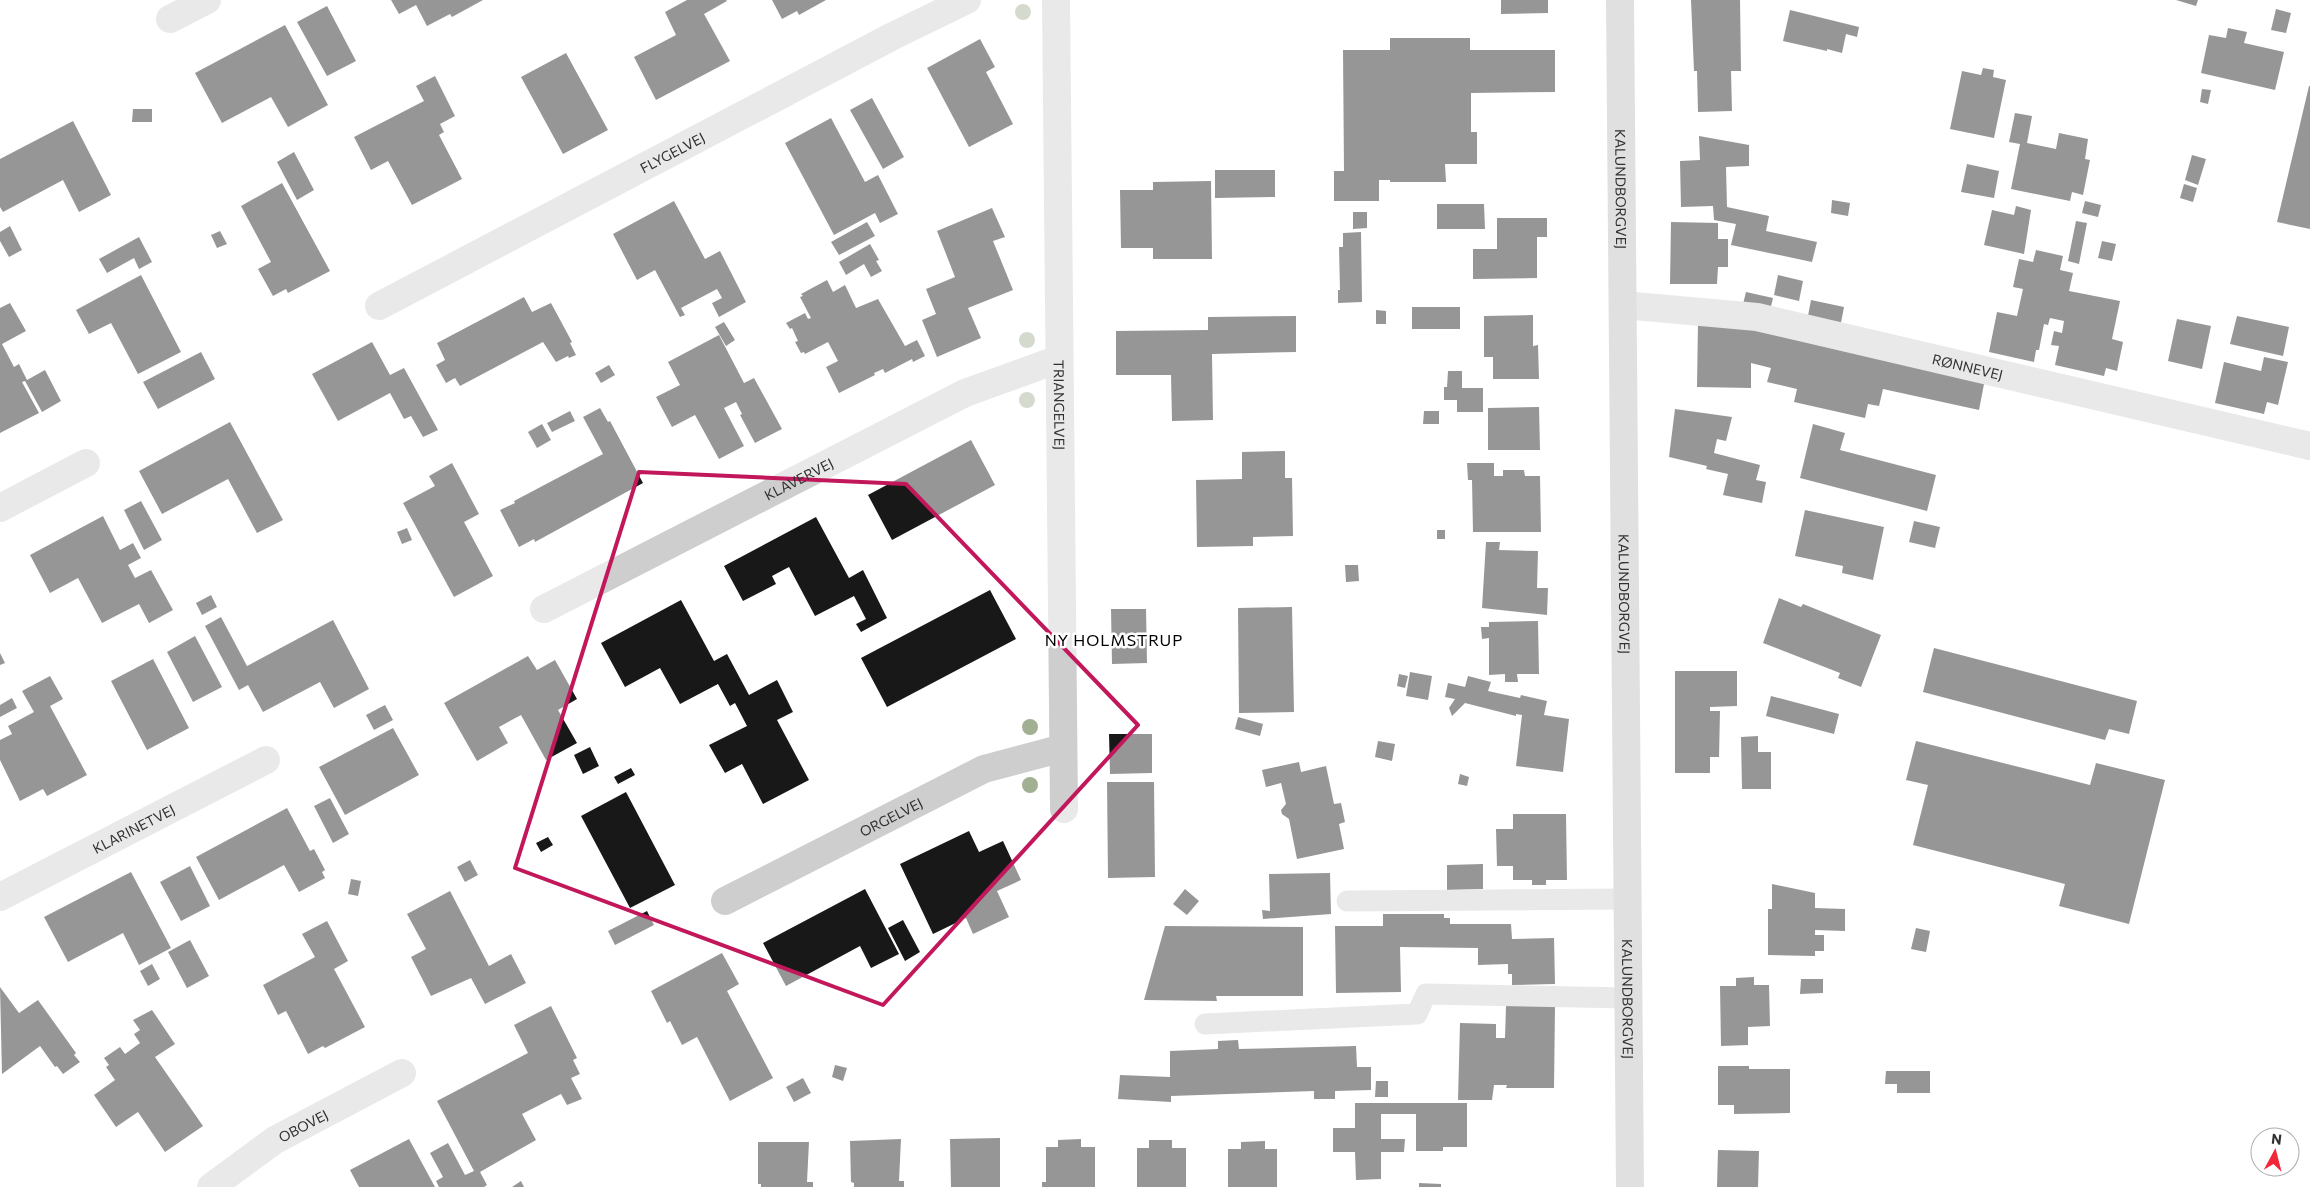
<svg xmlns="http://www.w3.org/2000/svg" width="2310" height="1187" viewBox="0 0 2310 1187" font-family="Commissioner,sans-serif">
<rect width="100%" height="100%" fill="#fff"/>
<path fill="#181818" d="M391 0H483L452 17 450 14 427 26 416 5 399 14Z
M687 0H726L727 1 704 14 730 61 656 100 634 57 676 35 665 12Z
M772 0H826L799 15 797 11 782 19Z
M1501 0H1548V13L1501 14Z
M1691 0H1740L1741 71H1731L1732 111 1698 112 1697 71H1694Z
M2176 0H2198L2196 6Z
M327 6 356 61 327 76 297 22Z
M2276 9 2291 13 2286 33 2271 30Z
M1790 10 1859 27 1857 37 1846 34 1842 53 1827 49V51L1783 41Z
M285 25 328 105 288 127 271 97 222 123 195 73Z
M2228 28 2247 32 2244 43 2284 52 2275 90 2201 73 2209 35 2226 38Z
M1390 38H1470V50H1555V92L1471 93V132H1477V164H1445L1446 182H1390V180H1379V201H1334V171H1344L1343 50H1390Z
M980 39 995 67 986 72 1013 124 969 147 927 68Z
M566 53 608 130 563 154 521 77Z
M1983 68 1994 70 1993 77 2006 80 1994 138 1950 129 1962 71 1981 75Z
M435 76 455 116 440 124 444 132 439 135 462 179 412 205 388 161 371 170 354 137 424 101 416 86Z
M2309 86H2310V229L2277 222Z
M2202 89 2211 90 2208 104 2200 102Z
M872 98 904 157 883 169 850 110Z
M133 109H152V122H132Z
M2015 113 2032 116 2027 143 2056 149 2059 133 2088 139 2085 159 2090 160 2083 195 2072 192 2070 201 2011 189 2020 144 2009 142Z
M831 118 865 182 878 175 898 214 880 223 875 213 834 235 785 143Z
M73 121 111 195 79 212 63 180 3 212 0 207V159Z
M1699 136 1749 145V166L1726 167 1727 207 1769 216 1766 231 1817 242 1812 262 1731 245 1736 224 1714 220 1713 206 1681 207 1680 161 1700 160Z
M294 152 314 190 297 200 277 162Z
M2192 155 2206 159 2198 185 2185 180Z
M1967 164 1999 171 1994 198 1961 192Z
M1215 170H1275V197L1215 198Z
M1211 181 1212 259H1153V248H1121L1120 190H1153V182Z
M282 183 330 271 288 293 286 289 273 296 258 269 271 262 241 206Z
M2184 184 2197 188 2193 202 2180 198Z
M1832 200 1850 203 1848 216 1831 213Z
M674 201 705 259 720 251 746 302 719 317 712 303 722 298 717 289 681 308 685 315 680 317 655 270 637 280 613 234Z
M2085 201 2101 205 2098 217 2082 213Z
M1437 204H1484L1485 229H1437Z
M2016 206 2031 210 2024 254 1984 245 1992 210 2014 215Z
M992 208 1005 237 993 241 1013 290 968 308 981 338 937 357 922 320 936 314 926 289 955 277 937 231Z
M1353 212H1367V228L1353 229Z
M1497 218H1547V237H1537V278L1473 279V249H1497Z
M2076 221 2087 223 2079 264 2068 261Z
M867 222 875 236 839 255 831 242Z
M1671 222 1718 223V239H1728V267H1718L1717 284H1670Z
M10 226 22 250 9 257 0 241V232Z
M220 231 227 244 217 248 211 235Z
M1361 232 1362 302 1338 303V290H1340L1339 247H1343V233Z
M139 237 152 262 139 269 134 258 107 273 99 259Z
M2102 241 2116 244 2112 261 2098 258Z
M870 244 879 260 876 261 882 271 871 277 864 264 846 275 839 262Z
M2036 250 2063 256 2060 270 2073 273 2069 291 2120 301 2112 339 2123 342 2117 371 2106 368 2104 376 2055 365 2059 346 2051 345 2054 331 2062 333 2064 321 2050 318 2048 325 2044 324 2039 350H2036L2034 362 1989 352 1997 312 2017 316 2023 289 2013 287 2019 259 2033 262Z
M141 275 181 352 138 374 111 323 89 334 76 310Z
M1778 275 1803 281 1799 301 1774 295Z
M827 280 833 292 845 285 856 308 878 299 905 346 917 340 925 356 913 362 912 359 885 373 883 369 874 373 875 375 839 393 826 367 838 361 828 342 805 354 804 352 801 353 795 342 798 341 792 328 790 329 786 323 805 313 808 319 811 318 800 297 803 296 801 294Z
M1746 292 1773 298 1769 315 1742 308Z
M524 297 532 312 551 303 572 342 570 343 576 355 569 358 568 356 556 362 543 342 460 386 455 378 446 383 436 365 445 360 437 343Z
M1811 300 1844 307 1840 328 1807 321Z
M10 303 26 331 2 344 14 367 19 364 27 380 45 370 61 401 42 412 25 381 22 382 39 413 0 433V308Z
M1412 307H1460V329H1412Z
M1376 310 1386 311V324H1376Z
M1533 315V346L1538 345 1539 379H1493V357H1484V316Z
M1296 316V352L1212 354 1213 420 1172 421 1171 375H1116V331L1208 330V317Z
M2237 316 2289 327 2283 356 2230 344Z
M2177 319 2211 326 2202 369 2168 361Z
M724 322 735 340 726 346 715 327Z
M1698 323H1752L1985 379 1979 410 1883 389 1879 406 1868 404 1865 418 1794 402 1797 389 1767 382 1771 368 1751 363V388L1697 387Z
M719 335 744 383 754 378 782 429 755 443 740 415 742 414 736 402 724 408 744 446 719 459 695 415 672 427 656 397 680 385 668 362Z
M372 342 390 375 404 368 438 430 423 437 411 416 404 419 390 393 338 421 312 374Z
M201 352 215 379 158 409 143 382Z
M2264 357 2288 362 2278 405 2267 402 2264 414 2215 403 2224 362 2261 371Z
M609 365 615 375 601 383 595 373Z
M1448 371H1462V388H1483V412H1457V400H1444V387H1447Z
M1539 407 1540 450H1488V408Z
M600 408 608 422 610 421 643 483 535 542 534 539 519 547 500 510 515 503 514 501 603 454 583 417Z
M1675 409 1732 417 1726 441 1717 439 1714 453 1760 465 1756 480 1766 482 1762 503 1723 495 1728 474 1706 469 1707 466 1669 457Z
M570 411 575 421 552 432 547 423Z
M1424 411H1439V424H1423Z
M230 422 283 520 257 533 228 479 162 514 139 471Z
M542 424 551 440 537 448 528 432Z
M1813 424 1845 433 1840 450 1936 475 1927 511 1800 478Z
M971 440 995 485 892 540 868 495Z
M1285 451V478H1292L1293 536 1253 537V546L1197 547 1196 480 1242 479V452Z
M452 463 479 514 464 522 493 576 454 597 403 503 435 486 429 476Z
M1467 463H1494V476H1503V470H1524L1525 476H1540L1541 532H1473L1472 480H1468Z
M141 501 162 540 144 550 124 510Z
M1805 510 1884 527 1873 580 1842 573 1843 566 1795 556Z
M103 516 120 550 133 543 141 558 128 565 135 578 151 570 173 610 149 623 139 604 102 623 78 578 50 593 30 555Z
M816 517 849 578 863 570 887 618 861 632 856 624 866 619 854 596 815 616 789 567 772 576 776 584 743 601 724 566Z
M1914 521 1940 527 1935 548 1909 542Z
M407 528 412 540 402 544 397 532Z
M1437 530H1445V539H1437Z
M1486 542H1500L1499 550 1538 551 1537 588H1548L1547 615 1482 608Z
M1345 565H1358L1359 581 1346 582Z
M990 590 1016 639 887 707 861 658Z
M211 595 217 607 202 615 196 603Z
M1779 598 1801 607 1803 604 1881 635 1861 687 1838 678 1840 673 1763 643Z
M681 600 714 661 727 654 749 695 777 680 793 712 777 720 809 780 763 804 742 764 725 773 709 745 747 726 735 703 730 706 718 684 680 704 660 668 625 687 601 643Z
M1292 607 1294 712 1239 713 1238 608Z
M1111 609H1146L1147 663 1112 664Z
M221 617 247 666 333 620 369 689 334 708 320 682 263 712 248 685 239 690 205 626Z
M1538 621 1539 674H1517L1518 682H1505V674L1489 675V638L1482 639 1481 627H1489V622Z
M195 636 222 687 193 702 167 652Z
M1934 648 2137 701 2129 734 2109 729 2105 740 1923 692Z
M0 653 5 663 0 665Z
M528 656 537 670 555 660 577 699 558 710 577 743 546 760 521 715 499 727 508 743 477 761 444 703Z
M153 659 189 728 147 750 111 681Z
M1675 671H1737V706L1710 707V711H1720L1719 757H1710V773H1675Z
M1410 672 1432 676 1428 700 1406 696Z
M1399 674 1408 676 1405 688 1397 686Z
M50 676 63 699 50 706 87 775 47 796 43 789 20 801 0 760V740L12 734 8 726 34 712 22 691Z
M1468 676 1491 682 1488 691 1520 698 1521 695 1547 701 1544 715 1569 719 1563 772 1516 766 1522 715 1516 714V716L1465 703 1452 716 1449 708 1455 699 1445 697 1448 683 1465 687Z
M1771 696 1839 714 1834 734 1766 716Z
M12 698 17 708 0 717V705Z
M385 705 393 720 374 730 366 715Z
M1238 717 1263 724 1260 736 1235 729Z
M393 728 419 775 345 815 319 767Z
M1109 734H1152V773L1110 774Z
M1758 736V752H1771V789H1742L1741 737Z
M1378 741 1395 744 1392 761 1375 757Z
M1916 741 2090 785 2096 763 2165 780 2129 924 2059 906 2065 884 1913 845 1928 785 1906 780Z
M590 747 599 766 583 774 574 755Z
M1299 762 1301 772 1326 766 1334 804 1341 803 1345 822 1339 824 1344 849 1297 859 1289 819 1282 814 1281 810 1286 804 1281 783 1266 787 1262 770Z
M631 768 635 775 618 784 614 777Z
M1460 774 1469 777 1467 786 1458 784Z
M1107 782H1154L1155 877 1108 878Z
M626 792 675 885 630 908 581 816Z
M330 798 349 834 333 843 314 806Z
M287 808 310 851 314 849 325 870 322 872 325 878 299 892 284 865 219 900 196 857Z
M1513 814H1566L1567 880H1546V885H1532V880H1513V866H1497L1496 829H1513Z
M969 831 979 852 1003 841 1021 880 997 891 1009 917 973 934 966 918 933 934 900 864Z
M548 837 553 845 541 852 536 843Z
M470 860 478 875 465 882 457 867Z
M1483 864V889L1447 890V865Z
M190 866 210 906 181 921 160 882Z
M131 872 171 948 139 965 123 933 68 962 44 917Z
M1330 873 1331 914 1263 919 1262 910 1270 911 1269 874Z
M351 879 361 881 358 896 348 894Z
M1772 884 1815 893V908L1845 909V931L1815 930V935H1824V951H1815V956L1768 955V909H1772Z
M865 889 899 954 871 968 860 946 786 986 763 943Z
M1185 889 1199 901 1187 915 1173 904Z
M450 891 489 966 511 954 526 983 485 1004 471 978 431 996 411 957 426 949 407 914Z
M647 911 654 925 615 945 608 931Z
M1383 914H1444V918H1450V924H1511L1512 939 1554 938 1555 984 1512 985V974H1508V964L1478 965V948L1400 947 1401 992 1336 993 1335 926H1383Z
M903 920 920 952 905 961 888 928Z
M327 921 348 961 334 969 365 1027 325 1048 323 1046 308 1054 286 1011 278 1015 263 985 315 957 302 934Z
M1165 926 1303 927V996H1216L1217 1001 1144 1000Z
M1916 928 1930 931 1926 952 1911 949Z
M190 940 209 976 187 988 168 952Z
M722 953 739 984 727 991 773 1078 730 1101 697 1037 682 1045 670 1021 667 1023 651 991Z
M152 964 160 979 148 986 140 971Z
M1754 977V985H1769L1770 1026 1748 1027V1045L1721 1046 1720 986H1736V978Z
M1801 979H1823V993L1800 994Z
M0 987 19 1013 38 1000 76 1053 74 1055 80 1062 63 1074 57 1066 55 1067 40 1046 2 1074Z
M551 1006 577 1058 573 1060 580 1074 571 1078 582 1099 567 1105 561 1094 522 1114 536 1140 480 1172 487 1185 484 1187H439L436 1181 443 1177 430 1153 448 1143 465 1175 474 1171 437 1101 528 1053 514 1025Z
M1506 1006H1555L1554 1088H1506L1507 1085H1494L1492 1100H1458L1460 1023 1496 1024V1038H1505Z
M152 1010 175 1044 155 1057 203 1126 165 1152 138 1112 116 1127 94 1095 115 1080 106 1067 109 1065 104 1058 120 1047 125 1054 140 1043 134 1034 140 1030 133 1020Z
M1238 1040 1239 1049 1356 1046 1357 1067H1371V1090L1335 1091V1099H1314V1091L1171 1096V1102L1118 1099 1120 1075 1170 1077V1051L1218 1049V1041Z
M835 1065 847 1068 843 1081 832 1077Z
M1718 1066H1749V1069H1790V1113L1734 1114V1105H1718Z
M1886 1071H1930V1093H1897V1084H1885Z
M803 1078 811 1093 794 1102 786 1087Z
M1376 1081H1388V1097H1375Z
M1355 1103H1467V1147H1443V1151H1416V1114H1381V1139H1405L1404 1152H1381V1179L1356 1180 1355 1152H1333V1128H1355Z
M1000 1138V1187H951L950 1139Z
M409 1139 435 1187H359L350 1170Z
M901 1139 899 1181H904V1187H854V1183L851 1182 850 1141Z
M1081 1139V1147H1095V1187H1042V1182H1046V1147H1058V1140Z
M1149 1140H1172V1148H1186V1187H1137V1148H1149Z
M1265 1141V1149H1277V1187H1228V1149H1241V1142Z
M758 1142H809L807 1182H813V1187H761V1184H758Z
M1718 1150 1759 1151 1758 1187H1717Z
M521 1181 524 1187H512Z
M1419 1183 1441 1184V1187H1419Z"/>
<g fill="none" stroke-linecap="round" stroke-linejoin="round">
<path stroke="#cecece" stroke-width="21" d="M1347 901 1627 899
M1205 1024 1417 1014 1426 994 1628 998"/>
<g stroke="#cecece" stroke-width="28">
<path id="s1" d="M1056 0 1064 809"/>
<path d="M170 19 207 0"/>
<path id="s2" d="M1623 305 1757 317 2310 446"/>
<path id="s3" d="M379 306 893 36 967 0"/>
<path d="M0 508 86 463"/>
<path id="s4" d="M544 609 965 393 1059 359"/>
<path id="s5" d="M0 897 266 760"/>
<path id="s6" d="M725 901 984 769 1063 748"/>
<path id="s7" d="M211 1187 275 1140 402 1073"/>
</g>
<path stroke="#bbb" stroke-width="28" id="s8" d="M1620 0 1630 1187"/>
</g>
<g fill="#a1b093">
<circle cx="1023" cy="12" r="8"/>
<circle cx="1027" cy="340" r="8"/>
<circle cx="1027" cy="400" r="8"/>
<circle cx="1030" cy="727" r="8"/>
<circle cx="1030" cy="785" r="8"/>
</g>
<path d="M0 0H2310V1187H0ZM639 472 906 484 1138 725 883 1005 515 868Z" fill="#fff" fill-opacity=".55" fill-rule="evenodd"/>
<path fill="none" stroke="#c2185b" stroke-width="4" stroke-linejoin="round" d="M639 472 906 484 1138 725 883 1005 515 868Z"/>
<g text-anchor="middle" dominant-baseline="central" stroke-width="5" stroke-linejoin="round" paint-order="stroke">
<g font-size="14" fill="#313131" stroke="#fff">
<text stroke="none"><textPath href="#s3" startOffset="331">FLYGELVEJ</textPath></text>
<text stroke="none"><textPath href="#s8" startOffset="189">KALUNDBORGVEJ</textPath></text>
<text stroke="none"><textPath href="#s2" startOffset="351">RØNNEVEJ</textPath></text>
<text stroke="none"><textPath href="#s1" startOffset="405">TRIANGELVEJ</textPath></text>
<text stroke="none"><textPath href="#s4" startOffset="286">KLAVERVEJ</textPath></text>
<text stroke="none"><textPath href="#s8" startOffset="594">KALUNDBORGVEJ</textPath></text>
<text stroke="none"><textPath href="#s6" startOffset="186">ORGELVEJ</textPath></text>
<text stroke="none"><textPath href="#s5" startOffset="150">KLARINETVEJ</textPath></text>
<text stroke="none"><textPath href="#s8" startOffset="999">KALUNDBORGVEJ</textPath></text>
<text stroke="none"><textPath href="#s7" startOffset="111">OBOVEJ</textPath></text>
</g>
<g font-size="16" letter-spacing="1" fill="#000" stroke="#fff">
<text x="1114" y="639">NY HOLMSTRUP</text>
</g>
</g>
<g transform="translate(2275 1152) rotate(7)"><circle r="24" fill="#ffffff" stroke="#adadad"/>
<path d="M0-4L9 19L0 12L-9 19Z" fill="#f22838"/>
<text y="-8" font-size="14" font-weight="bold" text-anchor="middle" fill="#313131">N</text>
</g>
</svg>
